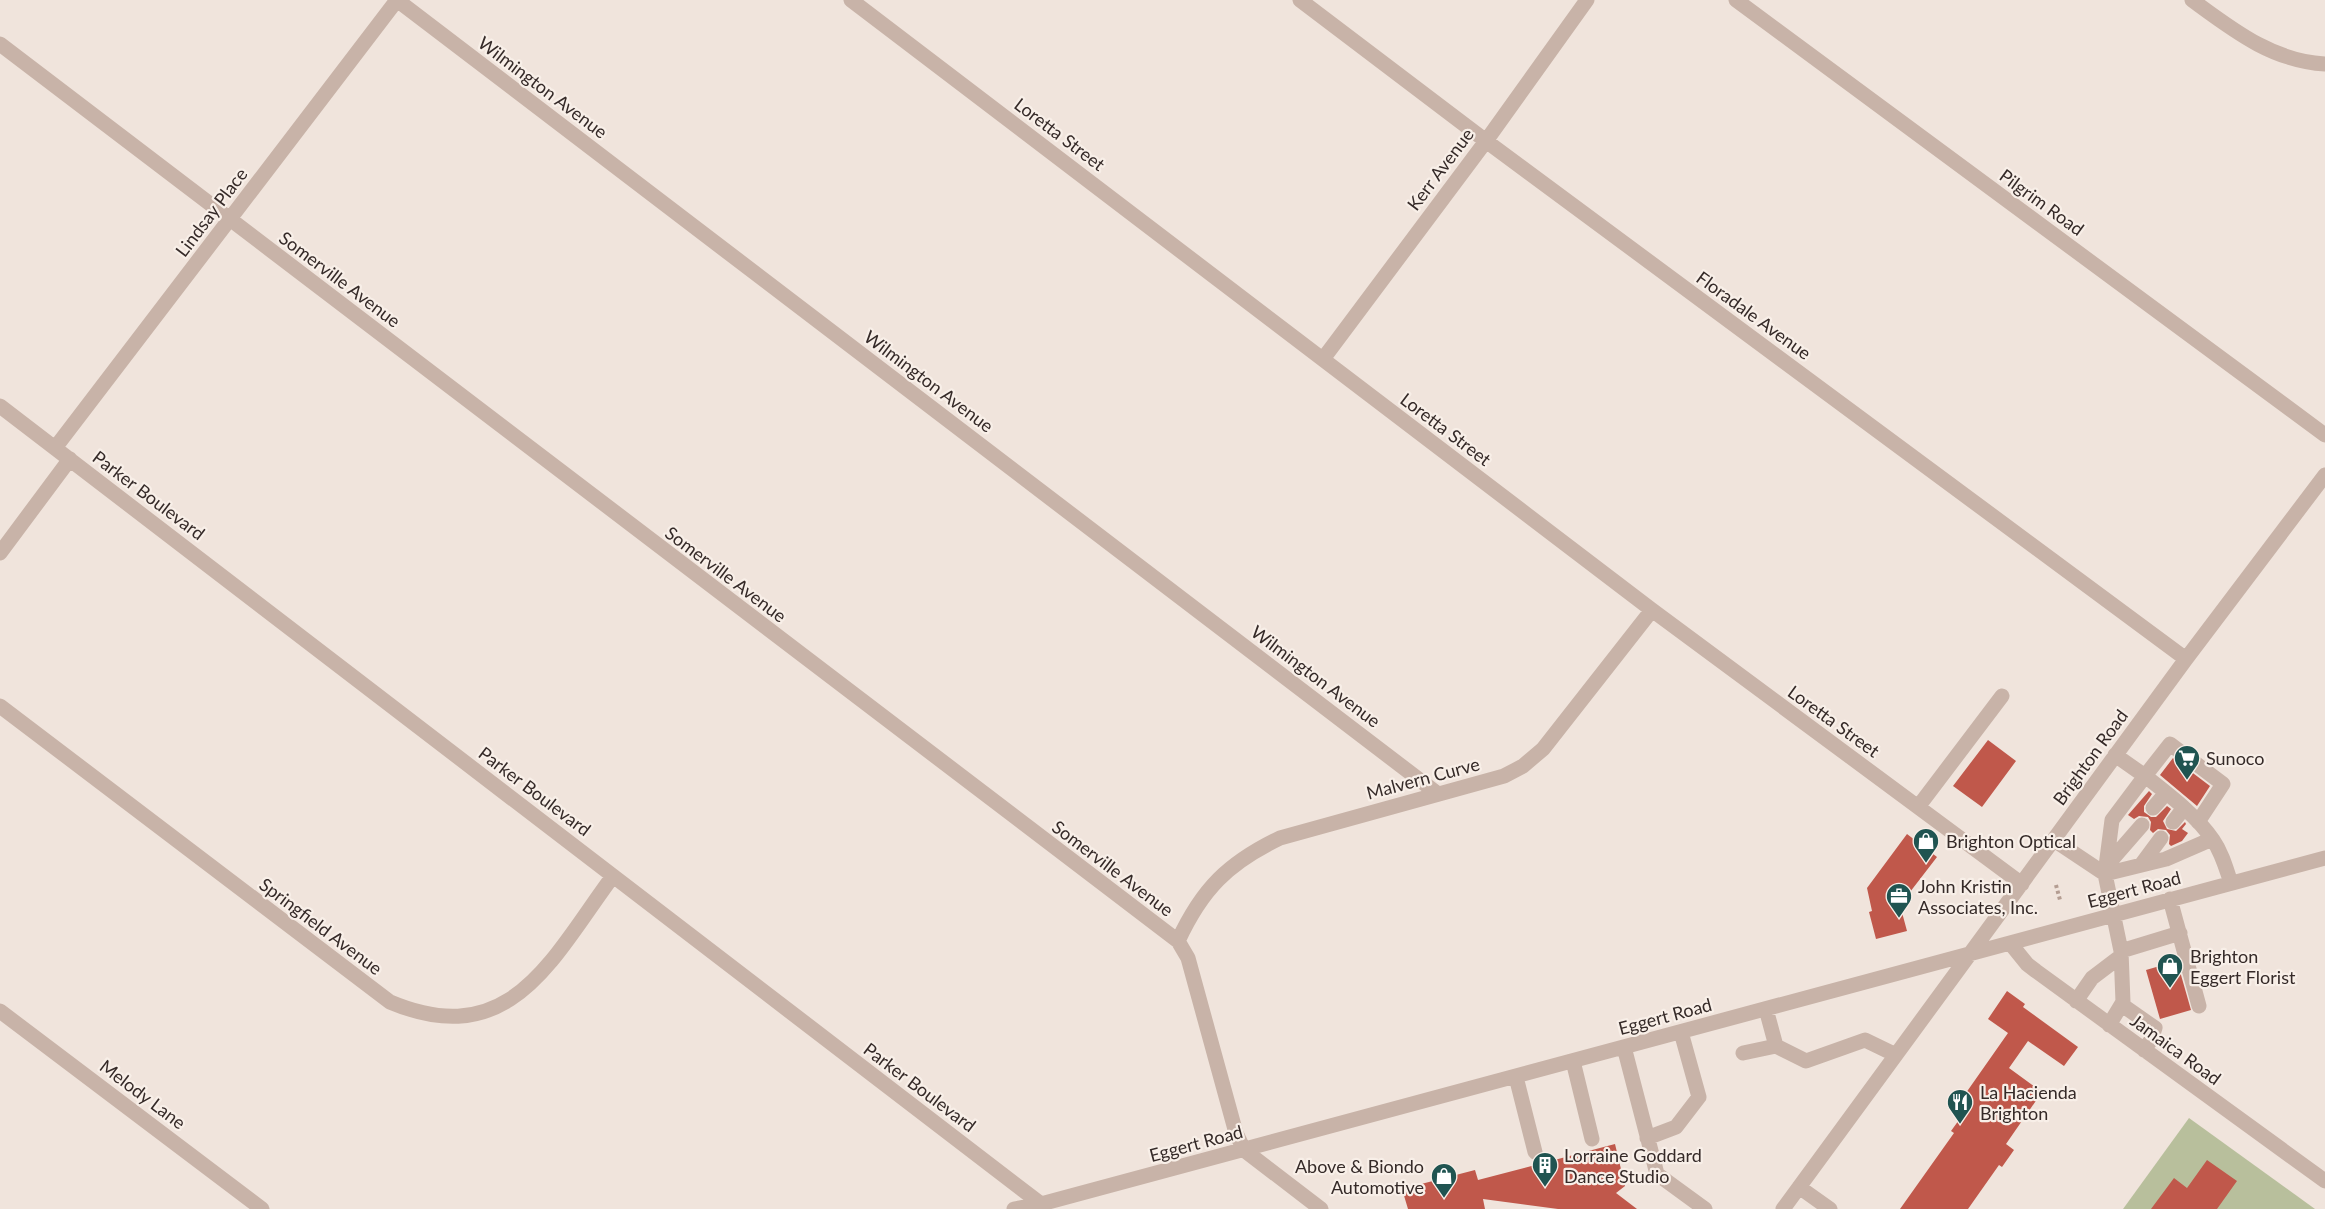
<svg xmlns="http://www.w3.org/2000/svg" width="2325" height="1209" viewBox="0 0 2325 1209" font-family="Lato,sans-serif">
<rect width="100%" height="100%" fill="#f0e4dc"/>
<path fill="#b8bf9c" d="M2189 1118 2315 1209H2123Z"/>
<path fill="#c0584b" d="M1988 740 2016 761 1982 807 1953 786Z
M2173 758 2210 786 2197 806 2160 775Z
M2149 791 2152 794 2144 806V812L2151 817H2156L2167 806 2171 809 2163 821 2167 829 2176 831 2185 822 2186 824 2182 829 2188 833 2182 841 2171 846 2169 844 2170 835 2166 830 2158 829 2153 833 2150 830 2151 822 2148 817 2139 816 2134 819 2128 815Z
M1907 834 1937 857 1900 905 1907 931 1876 939 1869 912 1872 911 1867 888Z
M2177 961 2191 1010 2160 1019 2146 970Z
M2007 991 2025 1004 2023 1007 2078 1047 2064 1066 2028 1041 2009 1068 2042 1092 2006 1144 2014 1150 2002 1167 1999 1165 1968 1209H1900L1954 1133 1951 1131 1969 1106 1961 1100 2008 1033 1988 1019Z
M1615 1144 1625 1186 1616 1193 1637 1209H1558L1483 1199 1485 1209H1408L1402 1189 1475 1170 1478 1180Z
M2207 1160 2237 1181 2217 1209H2151L2174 1178 2187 1188Z"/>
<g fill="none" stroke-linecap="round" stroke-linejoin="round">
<path stroke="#b49d92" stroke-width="4" stroke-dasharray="3 3" stroke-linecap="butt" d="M2056 885 2060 900"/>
<path stroke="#c8b3a8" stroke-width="15" d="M397 0 1438 794
M851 0 1652 610 2022 884
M1300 0 1486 141 2186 659
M1736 0 2325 435
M2192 0C2233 30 2272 61 2325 64
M0 44 1178 941 1188 958 1236 1133 1244 1150 1321 1209
M1323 359 1486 141 1587 0
M0 406 1041 1204 1042 1209
M55 448 397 0
M0 553 70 459
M0 706 390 1002C511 1053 552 958 613 876
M2115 755 2145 776 2170 744 2223 784 2198 822
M1918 807 2002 696
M2153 808 2166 793
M2173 822 2184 808
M2054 840 2105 874 2166 859 2212 839
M2108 864 2142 825
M2141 865 2161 838
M2170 899 2199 1006
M1178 941C1202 889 1228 863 1280 838L1504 776 1523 766 1543 749 1652 610
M2010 943 2027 964 2036 971 2325 1181
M2121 951 2180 933
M2076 1001 2092 978 2121 956
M2122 1005 2155 1028 2151 1040 2144 1050
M1766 1009 1776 1046
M0 1011 262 1209
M2109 1025 2123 1002 2121 951 2105 874 2112 820 2145 776C2169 795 2196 815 2213 840 2222 853 2226 868 2231 883
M1624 1047 1657 1174 1705 1209
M1743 1053 1776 1046 1806 1061 1865 1040 1896 1055
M1573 1061 1592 1139
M1516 1077 1535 1152
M1647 1138 1676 1127 1699 1097 1681 1032
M1799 1187 1830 1209
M1014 1209 1041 1204 2325 858
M1783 1209 2186 659 2325 475"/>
</g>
<defs>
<g id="supermarket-pin" transform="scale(1.35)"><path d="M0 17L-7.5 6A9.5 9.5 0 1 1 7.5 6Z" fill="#205451" stroke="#f8efe8"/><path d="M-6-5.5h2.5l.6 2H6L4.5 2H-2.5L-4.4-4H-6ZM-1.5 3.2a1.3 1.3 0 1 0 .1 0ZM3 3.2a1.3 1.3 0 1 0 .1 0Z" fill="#fff"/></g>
<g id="shop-pin" transform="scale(1.35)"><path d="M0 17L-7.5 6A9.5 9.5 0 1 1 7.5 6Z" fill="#205451" stroke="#f8efe8"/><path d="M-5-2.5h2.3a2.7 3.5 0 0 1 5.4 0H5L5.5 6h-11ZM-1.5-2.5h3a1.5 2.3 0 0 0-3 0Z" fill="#fff"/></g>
<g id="office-pin" transform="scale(1.35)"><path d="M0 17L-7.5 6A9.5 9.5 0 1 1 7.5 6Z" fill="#205451" stroke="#f8efe8"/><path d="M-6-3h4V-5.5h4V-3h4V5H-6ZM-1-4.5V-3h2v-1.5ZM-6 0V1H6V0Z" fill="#fff"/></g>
<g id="restaurant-pin" transform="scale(1.35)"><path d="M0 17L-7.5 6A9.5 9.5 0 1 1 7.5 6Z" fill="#205451" stroke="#f8efe8"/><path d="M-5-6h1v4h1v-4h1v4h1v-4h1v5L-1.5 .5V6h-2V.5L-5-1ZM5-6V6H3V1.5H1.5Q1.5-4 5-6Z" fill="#fff"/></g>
<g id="building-pin" transform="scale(1.35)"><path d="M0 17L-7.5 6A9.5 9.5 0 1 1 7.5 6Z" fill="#205451" stroke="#f8efe8"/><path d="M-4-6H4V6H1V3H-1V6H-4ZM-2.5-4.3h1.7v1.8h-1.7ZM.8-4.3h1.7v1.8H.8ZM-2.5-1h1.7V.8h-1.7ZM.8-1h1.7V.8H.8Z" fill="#fff"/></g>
</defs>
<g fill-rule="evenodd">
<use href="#supermarket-pin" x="2187" y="758"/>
<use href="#shop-pin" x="1926" y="841"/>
<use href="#office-pin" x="1899" y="896"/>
<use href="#shop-pin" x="2170" y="966"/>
<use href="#restaurant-pin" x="1960" y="1102"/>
<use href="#building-pin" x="1545" y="1165"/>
<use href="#shop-pin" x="1444" y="1176"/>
</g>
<g text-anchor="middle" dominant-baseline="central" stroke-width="4.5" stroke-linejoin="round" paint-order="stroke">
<g font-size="18" fill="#352a28" stroke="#f8efe8">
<text transform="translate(543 87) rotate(37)">Wilmington Avenue</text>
<text transform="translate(1060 134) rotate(37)">Loretta Street</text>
<text transform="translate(1440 169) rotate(-53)">Kerr Avenue</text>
<text transform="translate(2042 202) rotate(36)">Pilgrim Road</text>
<text transform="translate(211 212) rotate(-53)">Lindsay Place</text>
<text transform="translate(340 279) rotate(37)">Somerville Avenue</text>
<text transform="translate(1754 315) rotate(36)">Floradale Avenue</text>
<text transform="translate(929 381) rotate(37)">Wilmington Avenue</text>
<text transform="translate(1446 429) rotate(37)">Loretta Street</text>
<text transform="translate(149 495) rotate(37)">Parker Boulevard</text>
<text transform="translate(726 574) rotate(37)">Somerville Avenue</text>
<text transform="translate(1316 676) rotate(37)">Wilmington Avenue</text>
<text transform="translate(1834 721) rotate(36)">Loretta Street</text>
<text transform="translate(2090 757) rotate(-54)">Brighton Road</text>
<text transform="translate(1423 778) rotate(-15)">Malvern Curve</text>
<text transform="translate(535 791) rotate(37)">Parker Boulevard</text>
<text transform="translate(1113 868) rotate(37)">Somerville Avenue</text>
<text transform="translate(2134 889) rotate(-15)">Eggert Road</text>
<text transform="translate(321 926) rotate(37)">Springfield Avenue</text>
<text transform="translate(1665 1016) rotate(-15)">Eggert Road</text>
<text transform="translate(2176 1049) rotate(36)">Jamaica Road</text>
<text transform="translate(920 1087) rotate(37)">Parker Boulevard</text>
<text transform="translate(143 1094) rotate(37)">Melody Lane</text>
<text transform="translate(1196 1143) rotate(-15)">Eggert Road</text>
</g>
<g font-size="18" fill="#352a28" stroke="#f8efe8" text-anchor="start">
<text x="2206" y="758">Sunoco</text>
<text x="1946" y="841">Brighton Optical</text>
<text x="1918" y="886">John Kristin<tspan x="1918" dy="21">Associates, Inc.</tspan></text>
<text x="2190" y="956">Brighton<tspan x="2190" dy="21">Eggert Florist</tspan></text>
<text x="1980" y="1092">La Hacienda<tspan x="1980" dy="21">Brighton</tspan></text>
<text x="1564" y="1155">Lorraine Goddard<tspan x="1564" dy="21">Dance Studio</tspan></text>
<text x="1424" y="1166" text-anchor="end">Above &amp; Biondo<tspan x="1424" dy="21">Automotive</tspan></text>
</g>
</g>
</svg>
